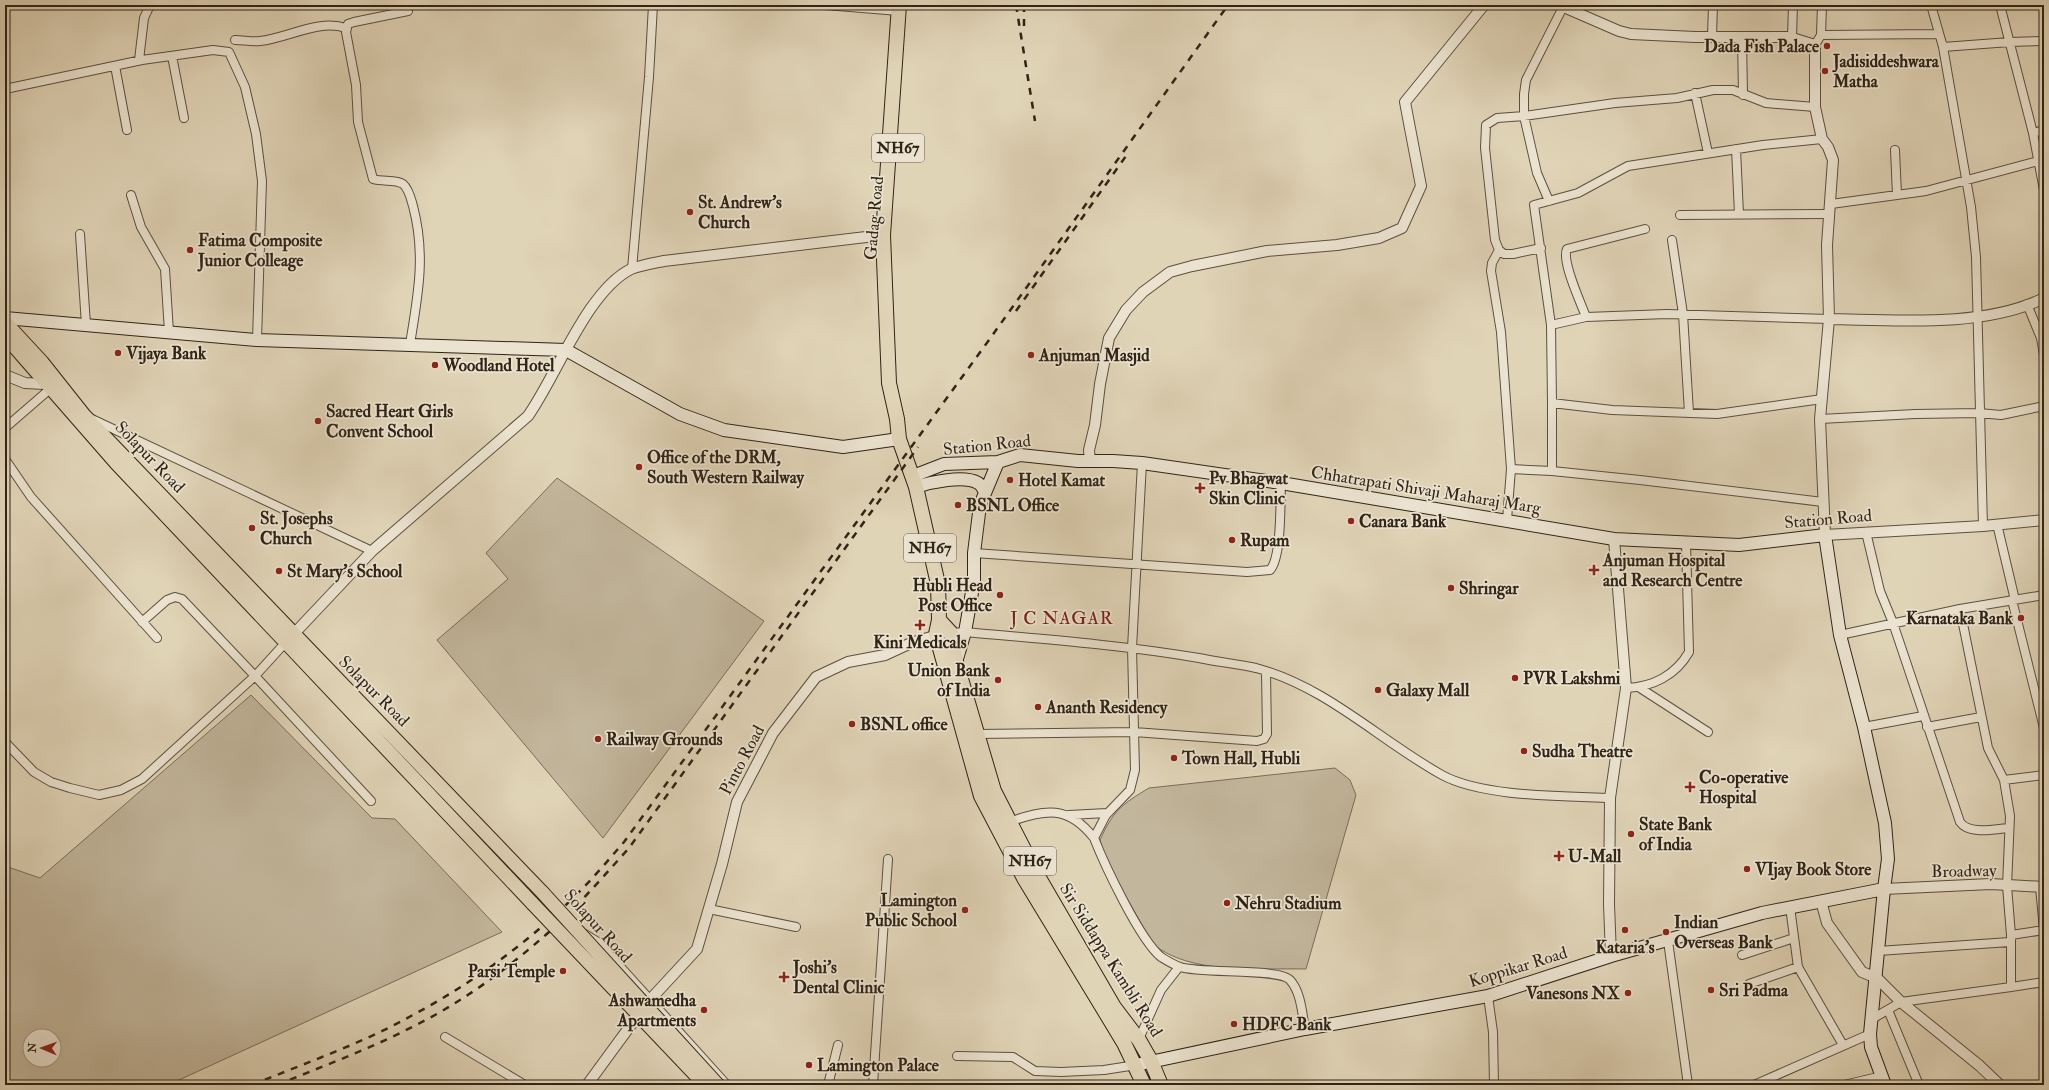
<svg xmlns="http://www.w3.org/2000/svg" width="2049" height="1090" viewBox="0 0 2049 1090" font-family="'IM FELL Double Pica',serif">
<rect width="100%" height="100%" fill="#e0d4b7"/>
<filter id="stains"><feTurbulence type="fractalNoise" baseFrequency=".005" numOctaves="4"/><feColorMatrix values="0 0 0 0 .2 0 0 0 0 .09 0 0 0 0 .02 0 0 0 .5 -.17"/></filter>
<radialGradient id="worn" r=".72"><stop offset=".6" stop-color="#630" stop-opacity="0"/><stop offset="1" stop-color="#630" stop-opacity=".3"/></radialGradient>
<path fill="#c2b69c" stroke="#796d5a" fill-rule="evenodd" d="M557 478 764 621 603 838 437 640 508 579 486 553Z
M251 695 372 818 395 819 502 932 168 1085H5V866L40 878ZM30 1036H54V1060H30Z
M1335 768 1350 780 1356 795 1306 969C1259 968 1190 975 1153 944L1106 862 1100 840C1113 811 1122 804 1149 788Z"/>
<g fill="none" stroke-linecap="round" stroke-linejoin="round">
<g stroke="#5c503f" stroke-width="10">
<path id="minor" d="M825 5 899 11
M1931 5 1943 47 1971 207 1976 257 1983 526
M2000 5 2033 133 2044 190
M408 11 354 22 348 24 346 32 356 85 358 122 373 179C383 182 396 179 403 184 409 189 411 199 413 206 426 255 418 295 410 344
M1821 35 1939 34
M1712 37 1713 5
M1742 37 1743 95
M1792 37 1793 5
M235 40C243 40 252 42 260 41 288 38 318 19 346 28
M1815 45 1821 35 1822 5
M1943 47 2010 42 2044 41
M172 56 184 118
M139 60 144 18 150 5
M115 66 127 130
M5 89 142 60 213 50 229 52 245 87 256 134 262 181 257 340
M1695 93 1708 153
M2033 133 2044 130
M1822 139 1763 145 1628 166 1578 193 1534 205 1551 325 1552 403 1612 410 1717 414 1822 399
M1736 149 1739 214
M1895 150 1897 195
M131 195 141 227 165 269 169 332
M1549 201 1537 173 1524 116V94L1526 80 1563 7
M1831 204 1926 191 2038 161
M1680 215 1830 214
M80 234 86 325
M1672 240 1683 314 1689 413
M1541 248 1513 254H1504L1499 250 1495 240 1485 148 1486 125 1497 118 1524 116 1615 103 1677 98 1713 90H1733L1766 103 1815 107
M1499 250 1492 263 1491 271 1501 332 1511 469 1507 520
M632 269 649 77 653 5
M2027 304 2041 338 2044 355
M1586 317C1581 303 1561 261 1567 249L1645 229
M1551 325 1586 317 1667 314 1829 319
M1552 403V471
M90 418 372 551
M1820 419 1915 414 1979 413 2001 415 2044 406
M5 428 50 389
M5 459 31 497 157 638
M1142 463 1132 648 1135 770 1130 790 1106 815 1094 838C1105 866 1140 940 1161 957 1166 960 1174 965 1180 967 1201 974 1280 968 1290 980 1301 992 1302 1013 1305 1029
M1511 469 1552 471 1640 480 1823 502
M1997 524 2015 600
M1866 532 1880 591 1893 623 1960 822C1969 835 1994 829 2009 828
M974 553 1247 572 1270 570C1282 557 1280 502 1281 483
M2012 600 2044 728
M142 622 167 600 175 597 182 599 255 676 286 642
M951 633 965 632C1043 639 1122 645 1199 658 1218 662 1238 664 1256 668 1327 687 1379 740 1442 775 1482 797 1563 796 1610 798
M1840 635 1960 609 2044 595
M1626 688C1653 687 1676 675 1689 652L1686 543
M1640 688 1708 732
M1864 727 1923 716
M1927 727 1981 717
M977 734 1134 732 1257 741 1264 739 1267 734 1266 672
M5 742 34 772 51 782 70 788 99 795 121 790 142 779 255 676 371 801
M2004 780 2044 775
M1069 815 1107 813
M1009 822C1046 809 1068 805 1094 838
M1790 907 1798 967 1843 1045
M709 909 796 927
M583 933 598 942 727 1085
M2011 935 2044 930 2040 887
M1668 941 1688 1085
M1878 951 2010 942
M1742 955 1794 938
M1749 984 1798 967
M2011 987 2044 982
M1488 996 1493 1032 1494 1085
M1888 1010 1919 1085
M1872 1019 1901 1002 2011 987V935L2007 886 2010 816 2004 780 1988 748 1960 609
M445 1037 525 1085
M1138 1041 1161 990 1179 967
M957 1056 1013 1057 1035 1071 1061 1072 1104 1070 1136 1065
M828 1085 838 1045
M873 1085 888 859
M1754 1085 1870 1034
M1844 1085 1882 1076"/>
</g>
<g stroke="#5c503f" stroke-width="12">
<path id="tertiary" d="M1559 5 1619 31 1631 34 1695 37H1789L1815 45V107L1822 139 1828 147 1833 160 1827 245 1829 319 1820 419 1825 535 1983 526 2044 520
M1829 319C1894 320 1985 328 2044 298
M5 375 25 383 45 384
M1090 461 1089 450 1095 425 1100 384 1109 338 1126 310 1143 292 1170 272 1192 266 1267 251 1337 245 1379 238 1402 228 1421 186 1405 102 1484 5
M290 638 372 551 528 416C557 375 587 291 631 269 641 265 654 263 664 261L883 235
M1884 889 1991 884 2044 887
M1821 901 1827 923 1862 972 1877 978 1901 1002 1980 1066 2000 1085
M1611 956 1609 904 1610 798 1626 688 1614 539
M587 1085 647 1003 697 949 722 864 737 802 773 733 816 677 848 662 885 655 911 643 941 634"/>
</g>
<g stroke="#302417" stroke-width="14">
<path id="secondary" d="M5 318 257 340 566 350 680 414 724 430 843 447 899 439
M913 476 944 464 998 462 1020 455 1078 461H1113L1142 463 1281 483 1614 539 1739 545 1825 535 1840 635 1864 727 1885 823 1888 859 1884 889 1870 1034 1871 1047 1885 1085
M916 487C931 482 964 475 978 483 982 485 983 489 985 492
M956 662 965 632 974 581V553L980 505 998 462
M1136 1065 1305 1029 1488 996 1611 956 1762 913 1884 889"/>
</g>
<g stroke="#302417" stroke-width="15">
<path id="primary" d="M5 322 42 362 84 415 543 893
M5 336 116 463 533 904"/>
</g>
<g stroke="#302417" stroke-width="16">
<path id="trunk" d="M899 5 883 235 889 383 897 419 899 439 916 487 938 584 939 620 936 634 981 796 1024 878 1124 1043 1144 1085
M939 620 951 633 956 662 994 791 1035 871 1114 1007 1139 1040 1151 1061 1161 1085"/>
</g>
<use href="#minor" stroke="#ebe3d0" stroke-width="8"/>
<use href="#tertiary" stroke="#ebe3d0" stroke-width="10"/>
<use href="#secondary" stroke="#ebe3d0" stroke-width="12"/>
<use href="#primary" stroke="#e0d4b7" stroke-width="13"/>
<use href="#trunk" stroke="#e0d4b7" stroke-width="14"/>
<path stroke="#302417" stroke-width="2.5" stroke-dasharray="7 7" stroke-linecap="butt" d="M1016 5 1035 121
M1024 5V29
M1016 311 1126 156
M252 1085C305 1063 361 1044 411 1016 473 983 532 940 581 890 596 875 610 858 624 842L989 340 1228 5
M277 1085C323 1066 370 1049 414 1026 459 1004 503 972 541 939 573 912 601 879 629 848L918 447"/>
<g stroke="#302417" stroke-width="15" stroke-linecap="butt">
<path id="primary-bridge" d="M543 893 718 1085
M533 904 705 1085"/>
</g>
<use href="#primary-bridge" stroke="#e0d4b7" stroke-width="13"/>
</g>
<g fill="#8f2418" stroke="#ebe3d0" stroke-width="1.5">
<circle cx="1827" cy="46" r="4"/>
<circle cx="1825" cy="71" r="4"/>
<circle cx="690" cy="212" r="4"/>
<circle cx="190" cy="250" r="4"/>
<circle cx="118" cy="353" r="4"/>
<circle cx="1031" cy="355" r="4"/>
<circle cx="435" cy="365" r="4"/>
<circle cx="318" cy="421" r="4"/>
<circle cx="639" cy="467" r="4"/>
<circle cx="1010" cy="480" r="4"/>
<path d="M1198 482h4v4h4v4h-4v4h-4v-4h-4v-4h4z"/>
<circle cx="958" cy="505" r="4"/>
<circle cx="1351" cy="521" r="4"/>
<circle cx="252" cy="528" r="4"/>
<circle cx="1232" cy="540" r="4"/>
<path d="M1592 564h4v4h4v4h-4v4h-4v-4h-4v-4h4z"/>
<circle cx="279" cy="571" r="4"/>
<circle cx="1451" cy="588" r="4"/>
<circle cx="1000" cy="595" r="4"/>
<circle cx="2021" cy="618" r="4"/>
<path d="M918 619h4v4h4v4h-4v4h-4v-4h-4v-4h4z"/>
<circle cx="1515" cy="678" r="4"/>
<circle cx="998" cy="680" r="4"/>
<circle cx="1378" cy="690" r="4"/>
<circle cx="1038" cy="707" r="4"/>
<circle cx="852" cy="724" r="4"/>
<circle cx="598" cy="739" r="4"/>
<circle cx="1524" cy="751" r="4"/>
<circle cx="1174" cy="758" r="4"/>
<path d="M1688 781h4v4h4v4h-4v4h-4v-4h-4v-4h4z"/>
<circle cx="1631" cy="834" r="4"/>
<path d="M1557 850h4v4h4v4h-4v4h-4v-4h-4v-4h4z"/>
<circle cx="1747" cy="869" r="4"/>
<circle cx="1227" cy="903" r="4"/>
<circle cx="965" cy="910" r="4"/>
<circle cx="1625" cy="930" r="4"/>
<circle cx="1666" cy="932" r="4"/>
<circle cx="563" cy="971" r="4"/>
<path d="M782 971h4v4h4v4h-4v4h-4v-4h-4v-4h4z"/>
<circle cx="1711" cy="990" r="4"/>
<circle cx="1628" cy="993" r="4"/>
<circle cx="704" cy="1010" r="4"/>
<circle cx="1234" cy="1024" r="4"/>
<circle cx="809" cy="1065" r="4"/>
</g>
<g text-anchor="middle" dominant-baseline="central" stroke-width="3.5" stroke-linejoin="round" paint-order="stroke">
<g fill="#ebe3d0" stroke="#685d4e" stroke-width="1">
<rect x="872" y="134" width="52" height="28" rx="3"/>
<rect x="904" y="534" width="52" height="28" rx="3"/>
<rect x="1004" y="847" width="52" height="28" rx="3"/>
</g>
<g font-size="16" font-weight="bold" fill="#302417">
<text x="898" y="148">NH67</text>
<text x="930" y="548">NH67</text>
<text x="1030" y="861">NH67</text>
</g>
<g font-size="17" font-weight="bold" fill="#302417" stroke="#ebe3d0" text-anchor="start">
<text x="1819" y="46" text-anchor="end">Dada Fish Palace</text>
<text x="1833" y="61">Jadisiddeshwara<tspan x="1833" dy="20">Matha</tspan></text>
<text x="698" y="202">St. Andrew's<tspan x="698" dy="20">Church</tspan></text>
<text x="198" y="240">Fatima Composite<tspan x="198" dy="20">Junior Colleage</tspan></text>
<text x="126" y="353">Vijaya Bank</text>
<text x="1039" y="355">Anjuman Masjid</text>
<text x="443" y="365">Woodland Hotel</text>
<text x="326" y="411">Sacred Heart Girls<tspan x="326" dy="20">Convent School</tspan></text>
<text x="647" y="457">Office of the DRM,<tspan x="647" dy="20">South Western Railway</tspan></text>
<text x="1209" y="478">Pv Bhagwat<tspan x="1209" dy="20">Skin Clinic</tspan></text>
<text x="1018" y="480">Hotel Kamat</text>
<text x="966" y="505">BSNL Office</text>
<text x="260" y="518">St. Josephs<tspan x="260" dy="20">Church</tspan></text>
<text x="1359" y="521">Canara Bank</text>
<text x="1240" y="540">Rupam</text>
<text x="1603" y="560">Anjuman Hospital<tspan x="1603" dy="20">and Research Centre</tspan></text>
<text x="287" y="571">St Mary's School</text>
<text x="992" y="585" text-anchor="end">Hubli Head<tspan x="992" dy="20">Post Office</tspan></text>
<text x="1459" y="588">Shringar</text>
<text x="2013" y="618" text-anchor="end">Karnataka Bank</text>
<text x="920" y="642" text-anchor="middle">Kini Medicals</text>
<text x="990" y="670" text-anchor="end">Union Bank<tspan x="990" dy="20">of India</tspan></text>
<text x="1523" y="678">PVR Lakshmi</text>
<text x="1386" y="690">Galaxy Mall</text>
<text x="1046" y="707">Ananth Residency</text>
<text x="860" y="724">BSNL office</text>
<text x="606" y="739">Railway Grounds</text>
<text x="1532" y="751">Sudha Theatre</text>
<text x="1182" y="758">Town Hall, Hubli</text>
<text x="1699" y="777">Co-operative<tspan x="1699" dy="20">Hospital</tspan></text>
<text x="1639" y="824">State Bank<tspan x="1639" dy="20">of India</tspan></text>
<text x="1568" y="856">U-Mall</text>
<text x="1755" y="869">VIjay Book Store</text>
<text x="957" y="900" text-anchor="end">Lamington<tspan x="957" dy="20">Public School</tspan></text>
<text x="1235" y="903">Nehru Stadium</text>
<text x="1674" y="922">Indian<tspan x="1674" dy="20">Overseas Bank</tspan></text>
<text x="1625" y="947" text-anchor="middle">Kataria's</text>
<text x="793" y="967">Joshi’s<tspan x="793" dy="20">Dental Clinic</tspan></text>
<text x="555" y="971" text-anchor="end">Parsi Temple</text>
<text x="1719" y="990">Sri Padma</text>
<text x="1620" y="993" text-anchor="end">Vanesons NX</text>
<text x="696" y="1000" text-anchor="end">Ashwamedha<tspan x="696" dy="20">Apartments</tspan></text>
<text x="1242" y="1024">HDFC Bank</text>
<text x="817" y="1065">Lamington Palace</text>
</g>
<g font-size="17" fill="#302417" stroke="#ebe3d0">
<text transform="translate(874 218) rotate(-85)">Gadag Road</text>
<text transform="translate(987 445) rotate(-6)">Station Road</text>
<text transform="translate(150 457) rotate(46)">Solapur Road</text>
<text transform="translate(1426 490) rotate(9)">Chhatrapati Shivaji Maharaj Marg</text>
<text transform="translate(1828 519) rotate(-5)">Station Road</text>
<text transform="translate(374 691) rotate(45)">Solapur Road</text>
<text transform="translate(742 760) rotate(-62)">Pinto Road</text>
<text transform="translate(1964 871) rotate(-1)">Broadway</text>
<text transform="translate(598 926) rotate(48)">Solapur Road</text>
<text transform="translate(1111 960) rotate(58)">Sir Siddappa Kambli Road</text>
<text transform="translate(1518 967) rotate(-17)">Koppikar Road</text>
</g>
<g font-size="18" letter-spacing="1" fill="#7a1f14" stroke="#ebe3d0">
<text x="1062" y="618">J C NAGAR</text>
</g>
</g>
<rect width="2049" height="1090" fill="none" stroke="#e0d4b7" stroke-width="20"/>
<rect x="6" y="6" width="2037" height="1078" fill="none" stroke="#302417" stroke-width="2"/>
<rect x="10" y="10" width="2029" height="1070" fill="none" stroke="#302417"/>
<g transform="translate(42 1048) rotate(272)"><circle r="19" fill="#ebe3d0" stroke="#a09786"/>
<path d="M0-3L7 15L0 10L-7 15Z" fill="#8f2418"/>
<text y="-6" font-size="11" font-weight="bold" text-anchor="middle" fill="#302417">N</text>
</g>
<rect width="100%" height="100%" filter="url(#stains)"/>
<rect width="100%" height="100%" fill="url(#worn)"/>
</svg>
